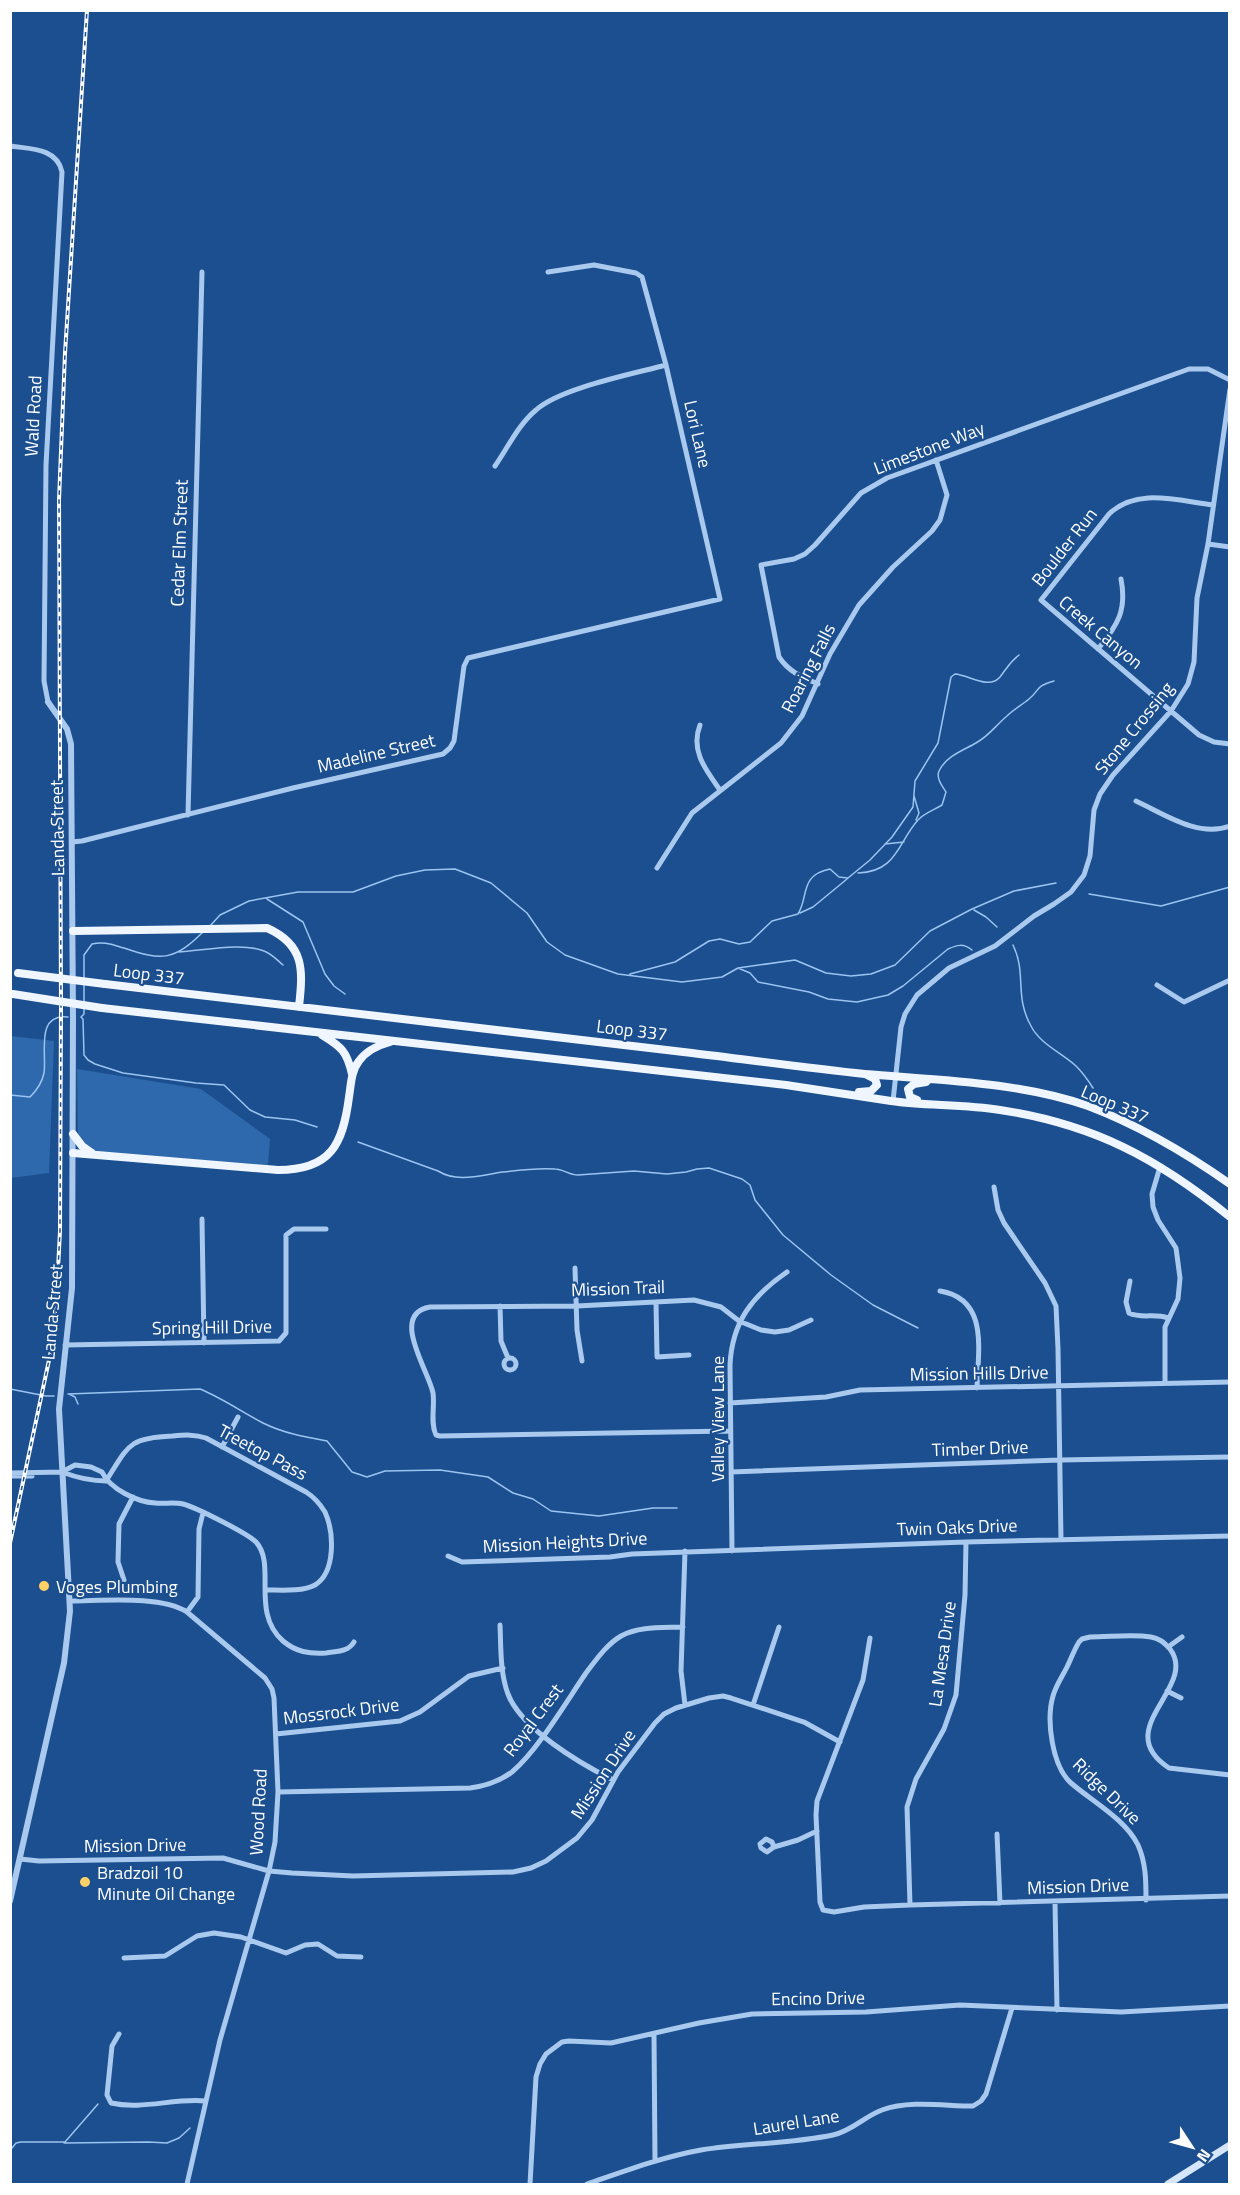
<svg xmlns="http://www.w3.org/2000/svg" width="1240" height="2195" viewBox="0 0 1240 2195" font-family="'Titillium Web',sans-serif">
<rect width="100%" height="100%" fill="#1b4f8f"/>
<path fill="#2e69ad" d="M11 1036 54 1041 49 1173 11 1178Z
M77 1069 201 1089 270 1139 268 1165 101 1153 89 1149 78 1137Z"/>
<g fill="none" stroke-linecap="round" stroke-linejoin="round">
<path stroke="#9cc4f0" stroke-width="1.5" d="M914 796 919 813 916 820
M885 844 904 842
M858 873C897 872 898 842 918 820 924 813 934 810 942 805L946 792C942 786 936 778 939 771 946 756 964 750 976 743 990 735 995 726 1007 716 1014 709 1022 705 1029 699 1041 689 1034 687 1054 681
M1089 894 1161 906 1230 887
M267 899 303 922 325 974 334 986 345 994
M974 910 986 917 997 927
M800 913 813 907 847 879
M210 926 220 915 249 901 298 892H353L396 876 425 870 455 869 491 883 527 913 547 942 565 955 618 974 682 982 722 977 738 968 795 960 826 973 851 976 871 974 895 965 930 931 972 909 1014 891 1056 883
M1013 945C1027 974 1014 996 1031 1026 1040 1044 1062 1053 1076 1066 1083 1073 1088 1080 1093 1088
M178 952C202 951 242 942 264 951 272 954 277 960 283 965
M738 968 750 973 758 982 809 992 828 999 857 1002 888 995 903 986 948 949C957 945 963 943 972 950
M630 974 675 962 709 941 720 939 739 944 750 942 772 921 798 914C809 897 799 875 830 869L839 877 848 878 870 860 892 837 913 807 915 781 938 743 951 677 955 674C969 675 989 690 1000 677 1007 668 1009 663 1019 655
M84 979V955L92 944C104 941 113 945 124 948 162 961 174 961 204 931
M84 984V1003
M84 1008V1014L81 1017 83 1019 84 1055 88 1060 95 1064 123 1073 196 1083 224 1085 250 1110 265 1117 295 1120 317 1127
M10 1095 30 1097C37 1090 42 1083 44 1073 47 1054 35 1013 68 1017
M358 1142 438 1171C457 1183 481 1175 503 1172 519 1170 539 1168 555 1169 563 1169 569 1175 578 1175L634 1171 667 1174 686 1172 697 1169 709 1168 742 1179 750 1185 755 1200 783 1235 831 1275 873 1305 918 1328
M10 1389 46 1396H54
M68 1394 200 1389C222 1398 242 1412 263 1423 283 1433 305 1437 327 1441L352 1472 367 1477 385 1471 440 1470 488 1477 513 1493 533 1499 551 1511 599 1516 653 1508H677
M69 1394 75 1397 78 1404
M64 2143 148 2142 167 2143 179 2138 190 2128
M12 2148 16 2143 21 2142H65L98 2104"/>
<path stroke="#a9c9ee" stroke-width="5" d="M10 146C31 149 57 148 62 172L46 465 44 681 48 702
M495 466C508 447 519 424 536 410 560 388 633 374 666 365
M1213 505C1178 501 1137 487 1109 514L1041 600 1199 735 1214 742 1230 744
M1208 544 1230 547
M1098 649C1118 625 1127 610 1121 579
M818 684C802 677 789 672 779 657L761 565 794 559 805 554 815 545 861 493 887 478 1189 369H1208L1230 380
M700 725C690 751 706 770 720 790
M1136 801C1164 814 1198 838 1230 826
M188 815 202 272
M72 842 82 841 293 788 443 754 450 748 454 741 464 666 468 658 720 599 666 365 642 277 636 273 594 265 548 272
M657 868 692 813 781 743 802 716 830 654 859 605 893 567 932 531 940 520 947 495 936 460
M1157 985 1184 1002 1230 980
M893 1101 901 1027 905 1014 917 995 949 968 995 946 1034 916 1054 904 1071 892 1084 875 1090 856 1094 810 1100 794 1113 775 1171 711 1188 684 1194 662 1197 598 1208 544 1230 389
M1160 1167 1152 1194 1153 1207 1158 1220 1176 1248 1180 1278 1178 1299 1165 1327V1383
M994 1187 998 1210 1004 1223 1045 1283 1056 1306 1058 1349 1061 1540
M202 1219 204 1343
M575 1268 577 1330 582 1361
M1130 1281 1126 1302 1129 1313C1141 1319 1155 1313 1168 1318
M940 1291C989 1299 978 1350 977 1388
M656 1302 657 1357 689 1355
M500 1306 501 1341 508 1358
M65 1345 279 1341 286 1333V1235L294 1229H326
M504 1364a6 6 0 1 1 12 0a6 6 0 1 1-12 0Z
M730 1403 826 1397 860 1390 1230 1382
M730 1431 440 1436 436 1435C430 1423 435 1406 433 1393 429 1371 389 1314 430 1307L577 1306 694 1300 721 1307 739 1321 761 1330 775 1332 789 1330 811 1320
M222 1447 238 1417
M62 1472C75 1477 92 1481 106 1481
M731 1472 1060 1460 1230 1457
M10 1473 62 1472 75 1465 91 1467 102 1472C110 1489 137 1502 155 1503 165 1504 174 1502 183 1504 195 1507 247 1533 256 1542 277 1565 250 1612 283 1641 296 1652 309 1654 326 1653 337 1651 348 1652 354 1642
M11 1476H32
M106 1481C129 1445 128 1438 172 1436 184 1435 195 1434 206 1438L306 1492C314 1497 320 1504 325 1512 334 1532 336 1572 315 1585 302 1592 280 1590 265 1590
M732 1551 730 1365C732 1322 752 1296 787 1272
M448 1556 462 1562 610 1557 632 1554 966 1542 1230 1536
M124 1580 118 1562 119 1524 133 1497
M70 1601C102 1601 161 1595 187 1612L265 1678 272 1689 274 1698 278 1792 275 1842 269 1871 220 2040 187 2184
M187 1612 198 1597 199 1529 203 1513
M500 1625C501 1648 500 1673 508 1694 521 1729 581 1764 613 1780
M870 1638 863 1680 817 1801 816 1815 820 1902 823 1910 834 1912 864 1907 910 1905 1230 1896
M1168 1647 1182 1637
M1167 1691 1181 1698
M685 1705 681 1671 685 1551
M753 1705 779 1627
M276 1734 400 1721 420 1712 469 1676 503 1668
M278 1792 470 1788C485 1786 500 1781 512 1772 538 1750 566 1702 586 1673 596 1660 606 1645 621 1636 640 1626 662 1628 683 1627
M997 1834 1000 1903
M774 1847 767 1852 761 1848 760 1844 766 1839 772 1842 774 1847 798 1840 817 1831
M20 1859 39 1861 223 1858 269 1871 292 1873 353 1876 513 1872 531 1868 546 1861 577 1838 592 1820 618 1772 655 1723 664 1714 676 1708 709 1698 723 1696 731 1698 804 1722 840 1742
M1146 1900C1146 1881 1146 1863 1138 1845 1125 1819 1093 1802 1071 1783 1052 1766 1046 1720 1053 1696 1056 1685 1062 1677 1067 1667 1071 1659 1074 1650 1079 1642L1082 1639 1090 1637C1110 1637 1132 1634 1151 1637 1158 1638 1165 1643 1170 1649 1199 1687 1109 1729 1169 1768L1230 1775
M1055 1902 1057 2010
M910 1905 907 1807 916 1779 944 1729 956 1695 965 1595 966 1542
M124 1958 165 1956 197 1936 214 1933 241 1937 286 1953 305 1945 318 1944 337 1956 361 1957
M119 2034 112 2046 107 2095 111 2103C142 2110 174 2098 205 2101
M654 2035 655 2161
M530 2184 536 2077 540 2064 546 2054 562 2042 569 2041 611 2043 699 2023 752 2014 866 2012 960 2005 1121 2012 1230 2006
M587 2184C625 2171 662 2157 701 2150 745 2143 790 2144 833 2135 852 2131 865 2116 882 2110 911 2100 944 2106 973 2106L981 2101 986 2094 1012 2008"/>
<path stroke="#a9c9ee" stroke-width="6" d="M10 1901 64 1663 70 1611 59 1409 72 1288 73 1018 71 744 67 729 48 702"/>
<path stroke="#d6e6fa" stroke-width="7" d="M1168 2184 1230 2145"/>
<path stroke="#f0f6ff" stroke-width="8" d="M73 931 267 928C305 945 303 970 299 1007
M105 984C301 1007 497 1029 692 1053 750 1060 807 1068 865 1074 936 1080 1021 1082 1088 1106 1138 1125 1186 1153 1230 1184
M102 1008 786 1085C821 1090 856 1096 891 1101 926 1106 964 1104 1000 1110 1093 1124 1157 1158 1230 1217
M322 1035C342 1047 347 1052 352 1074
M859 1092 871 1091 877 1085 875 1079 867 1075
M917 1100 910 1097 908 1089 914 1084 926 1082
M73 1134 82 1146 92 1153
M73 1153 278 1170C331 1170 343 1144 349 1097 351 1085 351 1071 359 1061 366 1051 379 1045 390 1042"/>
<g stroke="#fff" stroke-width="4">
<path id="rail" d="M10 1543 52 1346 57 1288 60 1231 61 1009 59 500 65 353 87 10"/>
</g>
<use href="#rail" stroke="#1b4f8f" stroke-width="1.5" stroke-dasharray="4.5" stroke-linecap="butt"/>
<path stroke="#f0f6ff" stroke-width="8" d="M18 973 105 984
M13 994 102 1008"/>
</g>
<g fill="#ffd166" stroke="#1b4f8f" stroke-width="2">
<circle cx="44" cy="1586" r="6"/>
<circle cx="85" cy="1882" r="6"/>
</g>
<g text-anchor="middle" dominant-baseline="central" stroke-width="4.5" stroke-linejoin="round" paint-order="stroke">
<g font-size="18" fill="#fff" stroke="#1b4f8f">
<text transform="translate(33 416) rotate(-87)">Wald Road</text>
<text transform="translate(698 434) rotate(77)">Lori Lane</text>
<text transform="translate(929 448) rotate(-21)">Limestone Way</text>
<text transform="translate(179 543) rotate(-88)">Cedar Elm Street</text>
<text transform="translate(1064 547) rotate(-52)">Boulder Run</text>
<text transform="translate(1101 632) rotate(40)">Creek Canyon</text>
<text transform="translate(808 668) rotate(-63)">Roaring Falls</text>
<text transform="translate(1134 728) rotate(-51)">Stone Crossing</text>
<text transform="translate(376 753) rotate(-13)">Madeline Street</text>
<text transform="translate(57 828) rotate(-91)">Landa Street</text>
<text transform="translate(149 974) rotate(7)">Loop 337</text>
<text transform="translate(632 1030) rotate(7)">Loop 337</text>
<text transform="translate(1115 1104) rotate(23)">Loop 337</text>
<text transform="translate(618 1288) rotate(-2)">Mission Trail</text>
<text transform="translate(52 1312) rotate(-85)">Landa Street</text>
<text transform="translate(212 1327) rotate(-1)">Spring Hill Drive</text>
<text transform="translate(979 1373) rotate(-1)">Mission Hills Drive</text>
<text transform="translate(717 1419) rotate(-90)">Valley View Lane</text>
<text transform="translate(980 1448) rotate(-2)">Timber Drive</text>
<text transform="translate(263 1452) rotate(28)">Treetop Pass</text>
<text transform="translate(957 1527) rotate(-2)">Twin Oaks Drive</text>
<text transform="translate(565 1542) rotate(-3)">Mission Heights Drive</text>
<text transform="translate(942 1654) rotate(-82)">La Mesa Drive</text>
<text transform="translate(341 1711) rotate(-7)">Mossrock Drive</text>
<text transform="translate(533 1720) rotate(-53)">Royal Crest</text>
<text transform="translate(603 1774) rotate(-57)">Mission Drive</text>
<text transform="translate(1107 1791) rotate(44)">Ridge Drive</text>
<text transform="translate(258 1812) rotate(-87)">Wood Road</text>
<text transform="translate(135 1845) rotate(-1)">Mission Drive</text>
<text transform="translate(1078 1886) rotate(-2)">Mission Drive</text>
<text transform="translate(818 1998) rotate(-1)">Encino Drive</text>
<text transform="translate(796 2122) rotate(-9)">Laurel Lane</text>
</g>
<g font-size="18" fill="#fff" stroke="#1b4f8f" text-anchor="start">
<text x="56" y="1586">Voges Plumbing</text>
<text x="97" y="1872">Bradzoil 10<tspan x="97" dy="21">Minute Oil Change</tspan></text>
</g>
</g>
<rect width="1240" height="2195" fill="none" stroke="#ffffff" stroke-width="24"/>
<g transform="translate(1192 2147) rotate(126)" stroke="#1b4f8f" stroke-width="4.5" paint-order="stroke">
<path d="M0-4.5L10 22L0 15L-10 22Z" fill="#ffffff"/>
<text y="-9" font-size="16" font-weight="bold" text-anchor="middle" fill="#ffffff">N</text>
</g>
</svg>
